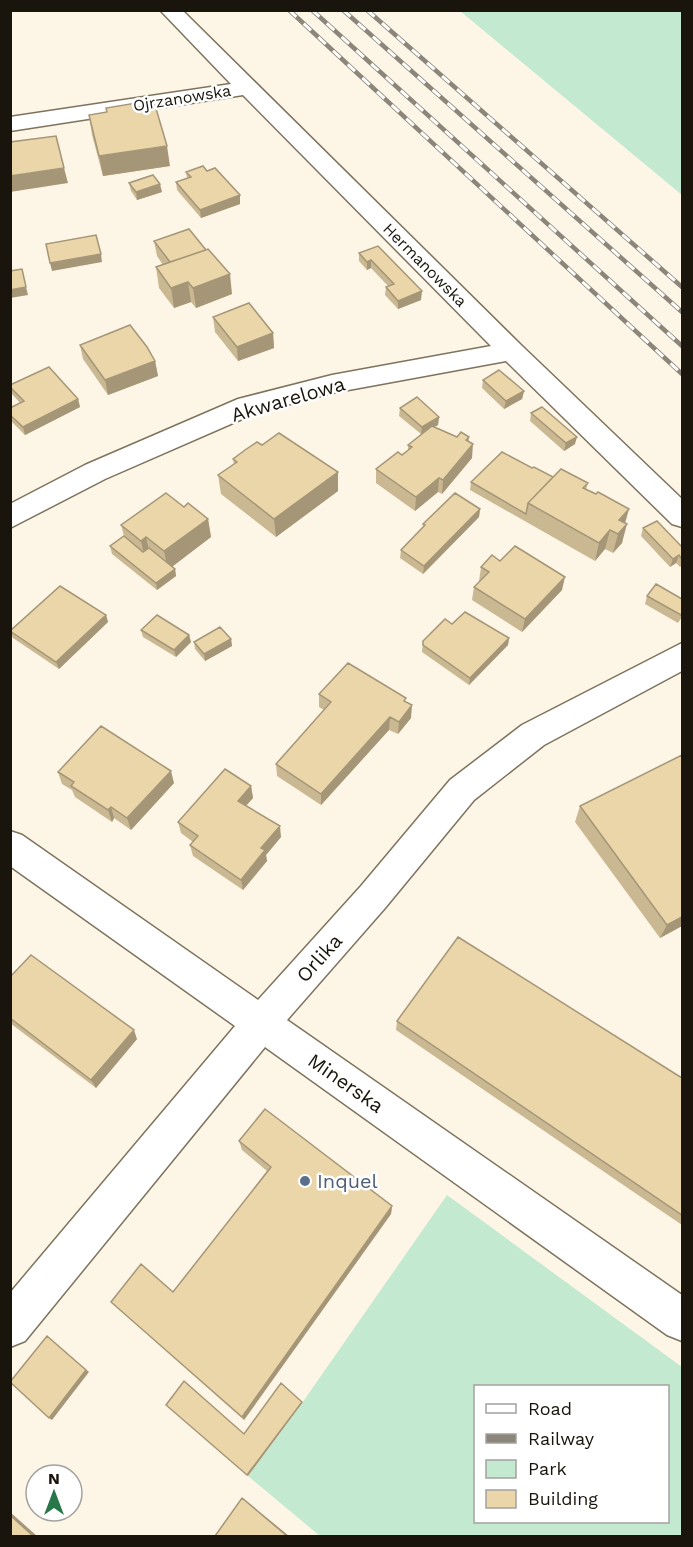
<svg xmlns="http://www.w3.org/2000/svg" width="693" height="1547" viewBox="0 0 693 1547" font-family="'Work Sans',sans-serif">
<rect width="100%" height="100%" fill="#fdf6e6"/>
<path fill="#c4e9d1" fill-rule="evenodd" d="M460 11H682V195Z
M447 1195 682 1367V1536H320L248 1476 302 1403ZM476 1386H668V1522H476Z"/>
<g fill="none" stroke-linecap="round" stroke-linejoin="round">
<g stroke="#7e735d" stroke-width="3">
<path id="street" d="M160 10H182L521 345 682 499V527L672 524 506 361 332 393 256 413 105 479 10 528V504L85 465 238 399 332 375 491 346 243 95 10 131V117L231 84Z
M682 643V671L544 745 474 800 385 908 287 1020 682 1295V1341L667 1335 265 1047 25 1341 10 1347V1293L235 1026 10 866V831L22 835 258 1000 361 886 450 780 522 725Z"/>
</g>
<use href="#street" fill="#fff" fill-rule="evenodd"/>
<g stroke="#8b8679" stroke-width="4.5">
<path id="rail" d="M289 10 682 374
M312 10 682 346
M343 10 682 312
M367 10 682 287"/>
</g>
<use href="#rail" stroke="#fff" stroke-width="3" stroke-dasharray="10" stroke-linecap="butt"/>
</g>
<path fill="#cab892" d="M137 107 170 166 103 176 92 135 89 115Z
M186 172 240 204 201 218 177 190 176 182 187 178Z
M129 183 162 192 137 200 131 191Z
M154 241 232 294 196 308 191 302 174 308 159 288 156 267 163 265 157 256Z
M378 246 421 300 398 309 385 295 386 287 388 286 371 268 367 270 359 261V253Z
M213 317 273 333 274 348 238 361 215 332Z
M80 345 155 361 158 376 108 395 83 359Z
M483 380 524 391 522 399 504 409 482 388Z
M10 385 78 399 80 407 25 435 10 420V408L20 403 12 394Z
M400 408 439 417 438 425 434 427 469 442 472 458 442 494 438 492 415 511 376 483V469L402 455 408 450V445L421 434 399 416Z
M531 413 575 444 564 451 530 421Z
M262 445 338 491 276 537 221 494 218 475 234 465 233 459Z
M532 468 553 477 588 483 586 490 625 523 622 543 613 553 605 549 595 561 470 490 471 482Z
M184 507 208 519 211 537 172 566 175 569 176 576 157 590 112 554 110 546 124 536 121 525Z
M480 509 479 517 423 574 400 558 401 550 423 527V524Z
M643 528 682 547V566L680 567 676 563 670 567 641 536Z
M500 561 562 590 522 632 472 600 474 587 480 581H479L481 567Z
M647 596 682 599V617L678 623 645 604Z
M106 615 108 622 59 669 13 638 10 632V631Z
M452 624 509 638 508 645 469 685 422 652 423 641Z
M141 630 189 635 191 642 176 657 143 637Z
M231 639 232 646 205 661 195 649 194 642Z
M319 694 405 701 411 718 398 734 389 730 321 805 277 776 276 764 324 710 319 707Z
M58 772 174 783 131 830 114 818 112 822 75 797 72 790 62 784Z
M251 786 253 798 246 806 281 837 266 855 267 861 243 890 193 856 190 845 193 842 181 833 178 822Z
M580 806 682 926 660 938 575 822Z
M10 977 137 1039 96 1088 10 1023Z
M397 1021 682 1078V1225L396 1030Z
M239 1141 392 1206 391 1214 244 1420 111 1302 173 1292 267 1171 242 1150Z"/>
<path fill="#a49677" d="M167 146 170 166 103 176 99 156Z
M64 168 68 183 10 192V176Z
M160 184 162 192 137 200 136 192Z
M240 195V204L201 218 200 210Z
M101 254 102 262 52 271 50 263Z
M371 260V268L367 270V262Z
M230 274 232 294 196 308 193 288Z
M188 282 191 302 174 308 171 288Z
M26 287 28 295 10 298V290Z
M422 291 421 300 398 309V301Z
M273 333 274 348 238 361 237 347Z
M155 361 158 376 108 395 105 380Z
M524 391 522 399 504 409 506 401Z
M78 399 80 407 25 435 23 427Z
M439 417 438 425 421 434 422 427Z
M469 437 467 451 473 444 472 458 442 494 443 480 466 440Z
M577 437 575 444 564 451 566 443Z
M338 472V491L276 537 274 519Z
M439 478 438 492 415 511 416 497Z
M480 509 479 517 423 574 424 566Z
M629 509 624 527 627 524 622 543 613 553 618 534 619 520Z
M208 519 211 537 168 570 164 551Z
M610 530 605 549 595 561 599 543Z
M146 537 150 555 145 559 141 541Z
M679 555 676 563 670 567 673 559Z
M175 569 176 576 157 590 156 583Z
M565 577 562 590 522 632 525 619Z
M106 615 108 622 59 669 56 662Z
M189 635 191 642 176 657 174 650Z
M509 638 508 645 469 685 470 678Z
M231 639 232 646 205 661 204 654Z
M412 705 411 718 398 734 399 722Z
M390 717 389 730 321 805V794Z
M171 771 174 783 131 830 127 818Z
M251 786 253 798 240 812 238 801Z
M111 807 114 818 112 822 108 810Z
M280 826 281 837 266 855 267 861 243 890 241 880 261 848Z
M682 917V926L660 938 667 925Z
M134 1030 137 1039 96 1088 91 1080Z
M392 1206 391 1214 244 1420 242 1417Z
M47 1336 89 1372 52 1420 49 1418Z
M302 1402V1403L248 1476 247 1475Z
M242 1498 244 1499 289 1536H287Z
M10 1512 37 1536H33L10 1515Z"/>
<path fill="#ebd6aa" stroke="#a49677" stroke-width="1.5" d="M136 103 137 107 155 105 167 146 99 156 89 115 107 112 106 108Z
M56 136 64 168 10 176V142Z
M203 166 207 171 215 168 240 195 200 210 176 182 191 177 186 172Z
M153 175 160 184 136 192 129 183Z
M189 229 206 250 170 262 154 241Z
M96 235 101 254 50 263 46 244Z
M378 246 422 291 398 301 386 287 394 284 371 260 367 262 359 253Z
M208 249 230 274 193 288 188 282 171 288 156 267Z
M22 269 26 287 10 290V271Z
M249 303 273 333 237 347 213 317Z
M130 325 147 347 155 361 105 380 80 345Z
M49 367 78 399 23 427 10 415V408L24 401 10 387V385Z
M499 370 524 391 506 401 483 380Z
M417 397 439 417 422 427 400 408Z
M542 407 577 437 566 443 531 413Z
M432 426 457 437 461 432 469 437 466 440 473 444 443 480 439 478 416 497 376 469 398 452 402 455 412 447 408 445Z
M279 433 338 472 274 519 218 475 237 462 233 459 245 450 257 442 262 445Z
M502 452 532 468 534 467 553 477 528 503 526 514 471 482Z
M561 469 588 483 583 488 596 494 598 492 629 509 619 520 627 524 618 534 610 530 599 543 528 503Z
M166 493 184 507 188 503 208 519 164 551 146 537 141 541 121 525Z
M455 493 480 509 424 566 401 550 425 525 423 524Z
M657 521 682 547V559L679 555 673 559 643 528Z
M124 536 143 552 149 548 175 569 156 583 110 546Z
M515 546 565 577 525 619 474 587 489 572 481 567 492 555 500 561Z
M656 584 682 599V614L681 615 647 596Z
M60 586 106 615 56 662 10 631Z
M465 612 509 638 470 678 423 645V641L445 619 452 624Z
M157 615 189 635 174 650 141 630Z
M220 627 231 639 204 654 194 642Z
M348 663 406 698 404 701 412 705 399 722 390 717 321 794 276 764 331 702 319 694Z
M101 726 171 771 127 818 111 807 108 810 71 786 74 782 58 772Z
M682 755V917L667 925 580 806Z
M225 769 251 786 238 801 280 826 261 848 265 850 241 880 190 845 198 836 178 822Z
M458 937 682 1078V1215L397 1021Z
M31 955 134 1030 91 1080 10 1018V977Z
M265 1109 392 1206 242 1417 111 1302 141 1264 173 1292 271 1167 239 1141Z
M47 1336 86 1370 49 1418 10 1382Z
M184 1381 244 1434 281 1383 302 1402 247 1475 166 1405Z
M242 1498 287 1536H215Z
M10 1515 33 1536H10Z"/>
<circle fill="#5c6f8a" stroke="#fff" stroke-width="2" cx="305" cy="1181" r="6"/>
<g text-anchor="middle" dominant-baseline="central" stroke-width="5" stroke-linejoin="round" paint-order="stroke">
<g font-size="16" fill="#19150c" stroke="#fff">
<text transform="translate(182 98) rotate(-9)">Ojrzanowska</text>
<text transform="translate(425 265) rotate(45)">Hermanowska</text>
</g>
<g font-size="20" fill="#19150c" stroke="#fff">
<text transform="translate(288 399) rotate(-16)">Akwarelowa</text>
<text transform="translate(319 958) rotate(-48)">Orlika</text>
<text transform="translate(346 1083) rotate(35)">Minerska</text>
</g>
<g font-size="20" fill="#4e5e75" stroke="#fff" text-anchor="start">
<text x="317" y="1181">Inquel</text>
</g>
</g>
<rect width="693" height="1547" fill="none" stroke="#19150c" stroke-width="24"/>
<rect x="474" y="1385" width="195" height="138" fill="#ffffff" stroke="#a3a19e" stroke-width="1.5"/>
<rect x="486" y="1404" width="30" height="9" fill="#ffffff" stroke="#a3a19e" stroke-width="1.5"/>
<text x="528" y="1415" font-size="18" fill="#19150c">Road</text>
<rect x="486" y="1434" width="30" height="9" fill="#8b8679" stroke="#a3a19e" stroke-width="1.5"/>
<text x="528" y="1445" font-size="18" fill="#19150c">Railway</text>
<rect x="486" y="1460" width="30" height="18" fill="#c4e9d1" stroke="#a3a19e" stroke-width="1.5"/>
<text x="528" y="1475" font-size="18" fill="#19150c">Park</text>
<rect x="486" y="1490" width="30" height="18" fill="#ebd6aa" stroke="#a3a19e" stroke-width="1.5"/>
<text x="528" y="1505" font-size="18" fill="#19150c">Building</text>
<g transform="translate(54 1493)"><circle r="28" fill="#ffffff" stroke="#a3a19e" stroke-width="1.5"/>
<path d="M0-4.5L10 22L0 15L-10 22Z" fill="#277748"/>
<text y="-9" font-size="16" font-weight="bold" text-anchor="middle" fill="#19150c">N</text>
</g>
</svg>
